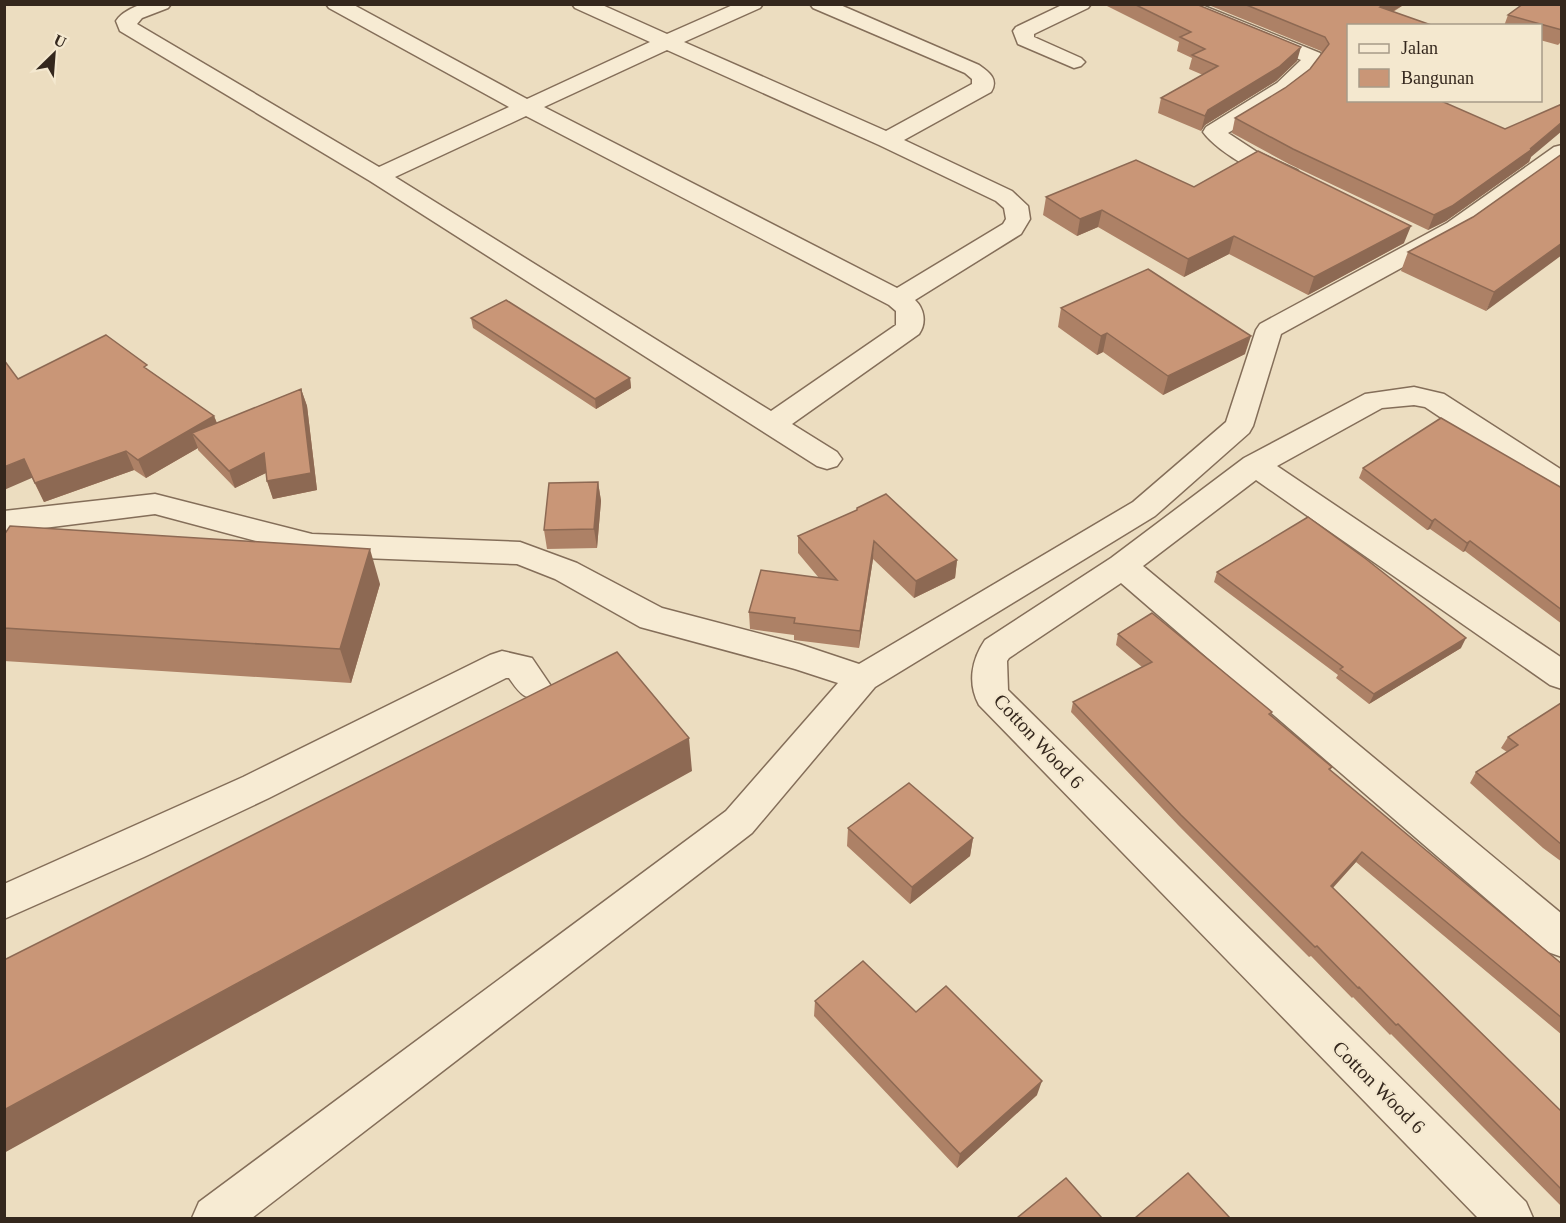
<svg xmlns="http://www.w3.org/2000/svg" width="1566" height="1223" viewBox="0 0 1566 1223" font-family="Georgia,serif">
<rect width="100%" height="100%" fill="#ecddc0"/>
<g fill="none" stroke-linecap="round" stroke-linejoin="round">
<g stroke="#846e59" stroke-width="3">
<path id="minor" d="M142 4H171L168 8 142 18 137 24 379 167 509 107 329 8 326 4H352L527 99 650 42 575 8 572 4H600L667 34 735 4H763L760 8 684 42 886 131 972 84V79L965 73 813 8 810 4H838L979 65C989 72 999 79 991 92L904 140 1012 191 1028 206 1030 219 1021 234 915 300C924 308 927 323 919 334L792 424 837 452 842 459 837 466 827 469 817 466 370 181 120 31 116 21C122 12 132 8 142 4ZM667 50 879 145 996 201 1004 208 1006 219 1003 224 897 288 544 107ZM526 116 889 305 896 311V325L771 411 395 177Z
M1064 4H1091L1088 8 1034 34V37L1081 58 1085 62 1081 66 1074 68 1018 44 1013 31 1016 27Z
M1170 4H1199L1320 53 1323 57C1303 93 1262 112 1228 133L1257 152 1297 170 1301 175 1297 180C1273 186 1217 152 1203 132L1206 127 1277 83 1301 60 1173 8Z
M1562 145V163L1465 233 1281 334 1253 426 1249 433 1155 516 875 687 752 833 252 1218H192L199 1202 726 811 838 683 795 669 640 627 555 579 517 564 312 556 155 514 4 533V511L155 494 312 534 520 542 577 563 662 608 799 644 859 664 1133 502 1226 422 1256 330 1260 324 1447 223 1554 147Z
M1414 387 1444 394 1562 470V494L1551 491 1425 407 1414 405 1382 408 1277 466 1562 658V689L1550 685 1256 480 1143 566 1562 914V957L1548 952 1121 583 1009 658 1007 661 1008 690 1526 1202 1533 1218H1478L979 705C967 683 972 659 985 640L1111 558 1244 458 1365 394Z
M502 651 532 658 551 686 546 695C525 702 521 695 509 678H506L269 798 144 857 4 919V884L243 777 490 655Z"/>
</g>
<use href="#minor" fill="#f7ebd3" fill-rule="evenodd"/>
</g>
<path fill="#ad8166" d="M1103 4H1196L1297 61 1276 81 1205 125 1201 131 1158 113 1161 98 1203 75 1189 69 1192 58 1177 51 1179 42Z
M1206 4H1405L1393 12 1348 100 1531 157 1529 162 1446 221 1428 230 1289 164 1232 133 1235 118 1285 88 1310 69 1322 53 1321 51Z
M1562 4V41L1558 45 1540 40V26H1504L1508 15Z
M1562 154 1486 311 1401 271 1408 252 1473 217Z
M1194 187 1404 243 1308 295 1229 254 1184 277 1098 227 1077 236 1043 215 1046 197Z
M1061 308 1245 354 1163 395 1103 352 1097 355 1058 327Z
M471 318 630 378 631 388 596 409 473 328Z
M150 371 214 416 217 423 301 389 307 406 317 490 273 499 267 481 266 473 235 488 198 450V448L146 478 134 470 44 502 32 478 18 379Z
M1363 468 1562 488V624L1465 551 1463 552 1430 529 1427 530 1359 478Z
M598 482 601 501 597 548 547 549 544 530Z
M857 510 957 560 955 578 914 598 873 559 859 648 794 640V635L750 629 749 612 819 578 798 553V536Z
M4 535 380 584 351 683 4 661Z
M1217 572 1461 648 1369 704 1336 678 1338 675 1214 582Z
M1118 634 1272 712 1271 715 1332 767 1330 771 1562 964V1035L1356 862 1333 888 1562 1112V1207L1391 1034 1390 1035 1353 997 1352 998 1311 956 1309 957 1178 825 1071 712 1073 702 1142 667 1116 645Z
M1562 704V862L1543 848 1470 783 1476 772 1507 752 1501 748 1508 737Z
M848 828 973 838 970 856 910 904 847 846Z
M815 1001 916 1012 1037 1095 957 1168 814 1016Z"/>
<path fill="#8d6953" d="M1385 4H1405L1376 21 1380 7Z
M1301 47 1297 61 1276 81 1205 125 1201 131 1205 116 1208 110Z
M1562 122V131L1531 157 1529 162 1446 221 1428 230 1434 215 1530 149Z
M1102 210 1098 227 1077 236 1080 219Z
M1411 226 1404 243 1308 295 1314 277Z
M1234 236 1229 254 1184 277 1188 259Z
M1562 243V255L1486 311 1494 292Z
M1107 333 1103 352 1097 355 1101 336Z
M1251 336 1245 354 1163 395 1168 376Z
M630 378 631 388 596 409 595 399Z
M301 389 307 406 317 490 273 499 267 481Z
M214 416 221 434 192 433 198 448 146 478 138 460Z
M126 451 134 470 44 502 35 483Z
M264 453 270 471 235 488 229 471Z
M24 459 34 477 4 490V467Z
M598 482 601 501 597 548 594 529Z
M1435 519 1430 529 1427 530 1432 521Z
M874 541 873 559 859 648 860 631Z
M1470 541 1465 551 1463 552 1467 543Z
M370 549 380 584 351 683 340 649Z
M957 560 955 578 914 598 916 581Z
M1466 638 1461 648 1369 704 1374 694Z
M689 738 692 771 4 1153V1110Z
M973 838 970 856 910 904 912 887Z
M1362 852 1356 862 1325 896 1331 886Z
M1042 1081 1037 1095 957 1168 960 1154Z"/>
<path fill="#c99677" stroke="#8d6953" stroke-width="1.5" d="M1134 4H1196L1301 47 1279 67 1208 110 1205 116 1161 98 1218 66 1192 55 1205 49 1180 37 1191 32Z
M1244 4H1385L1380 7 1434 26H1348V100H1439L1505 129 1562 104V122L1530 149 1535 147 1452 206 1434 215 1293 149 1235 118 1285 88 1310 69 1329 44 1325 37Z
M1523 4H1562V30L1508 15Z
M1258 151 1411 226 1314 277 1234 236 1188 259 1102 210 1080 219 1046 197 1136 160 1194 187Z
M1562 154V243L1494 292 1408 252 1473 217Z
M1148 269 1251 336 1168 376 1107 333 1101 336 1061 308Z
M506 300 630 378 595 399 471 318Z
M106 335 147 365 144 367 214 416 138 460 126 451 35 483 24 459 4 467V360L18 379Z
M301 389 311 473 267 481 264 453 229 471 192 433Z
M1441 418 1562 488V610L1470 541 1467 543 1435 519 1432 521 1363 468Z
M598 482 594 529 544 530 549 483Z
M886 494 957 560 916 581 874 541 860 631 794 623 795 618 749 612 761 570 837 580 798 536 857 510V508Z
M1308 517 1366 559 1466 638 1374 694 1340 669 1343 667 1217 572Z
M10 526 370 549 340 649 4 628V535Z
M1152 613 1272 712 1269 714 1332 767 1329 769 1562 964V1018L1362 852 1331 886 1562 1112V1190L1398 1024 1396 1025 1359 987 1358 988 1317 946 1315 947 1181 815 1073 702 1152 662 1118 634Z
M617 652 689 738 4 1110V960Z
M1561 703 1562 704V845L1476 772 1518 745 1508 737Z
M909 783 973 838 912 887 848 828Z
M863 961 916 1012 946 986 1042 1081 960 1154 815 1001Z
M1188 1173 1230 1218H1135Z
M1066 1178 1102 1218H1017Z"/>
<g text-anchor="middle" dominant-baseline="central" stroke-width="4.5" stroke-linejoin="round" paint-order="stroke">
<g font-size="20" fill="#34271d" stroke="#f4e8cf">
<text transform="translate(1039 741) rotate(47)">Cotton Wood 6</text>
<text transform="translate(1379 1087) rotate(45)">Cotton Wood 6</text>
</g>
</g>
<rect width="1566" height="1223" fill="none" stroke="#34271d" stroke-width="12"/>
<rect x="1347" y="24" width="195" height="78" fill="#f4e8cf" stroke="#a79b88" stroke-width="1.5"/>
<rect x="1359" y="44" width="30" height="9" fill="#f7ebd3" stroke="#a79b88" stroke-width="1.5"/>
<text x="1401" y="54" font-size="18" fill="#34271d">Jalan</text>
<rect x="1359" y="69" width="30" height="18" fill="#c99677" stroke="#a79b88" stroke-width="1.5"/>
<text x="1401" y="84" font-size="18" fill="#34271d">Bangunan</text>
<g transform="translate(54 54) rotate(25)" stroke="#f4e8cf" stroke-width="4.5" paint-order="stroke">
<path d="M0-4.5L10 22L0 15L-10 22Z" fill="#34271d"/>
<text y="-9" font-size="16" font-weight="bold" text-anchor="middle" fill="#34271d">U</text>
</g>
</svg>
